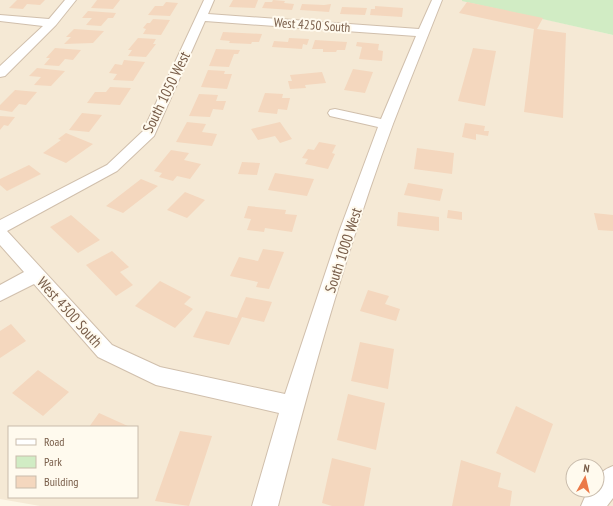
<svg xmlns="http://www.w3.org/2000/svg" width="613" height="506" viewBox="0 0 613 506" font-family="'PT Sans Narrow',sans-serif">
<rect width="100%" height="100%" fill="#fdf6e7"/>
<path fill="#f5e9d5" fill-rule="evenodd" d="M0 0H462L613 35V506H40L0 499ZM9 427H137V497H9ZM573 466H597V490H573Z"/>
<path fill="#d1ecc4" d="M462 0H613V35L462 1Z"/>
<path fill="#f4d7be" d="M17 0H45L40 5 27 4 23 9 9 8Z
M97 0H120L113 9 91 8Z
M233 0H258L255 8 229 7Z
M273 0 285 1 284 3 294 4 292 10 262 8 265 2H272Z
M166 2 178 3 170 16 148 15 155 6H163Z
M467 2 543 18 537 29 566 33 563 118 524 112 534 29 459 13Z
M302 4 324 5 331 4 329 12 300 10Z
M375 6 403 8 402 17 370 15 371 9H375Z
M342 7 367 8 365 15 340 14Z
M88 11 116 13 113 18H108L101 26 86 25 92 18H82Z
M153 19 170 20 161 35 143 34 146 29 143 28 147 23H150Z
M74 29 104 31 93 43 64 44 71 37H66Z
M223 32 262 34 259 42H252L251 44 229 43 230 41 220 40Z
M138 38 156 39 153 44H156L146 57 128 56 132 50H128Z
M289 38 309 39 307 45 303 44 302 49 272 47 274 41 288 42Z
M315 40 347 42 345 50H337L336 52H323V49H312Z
M357 42 379 44 378 50 383 51 382 61 359 59 362 47 356 46Z
M55 48 81 50 73 60 65 59 59 66 44 65 50 58H46Z
M473 48 496 51 485 106 458 101Z
M216 49 240 50 238 54H234L229 67 209 66Z
M124 60 145 62 133 81 113 80 117 74 109 73 115 64 122 65Z
M37 68 65 71 51 86 34 85 41 77 29 76Z
M353 69 373 72 365 93 344 90Z
M208 70 225 71 224 74H232L227 89 201 87Z
M322 72 326 83 305 85 306 88 290 89 288 81H292L290 75Z
M110 87 131 88 120 105 87 103 95 92H106Z
M15 90 37 92 26 105 19 104 12 112 0 110V105Z
M265 93 283 94 282 98H290L287 110 278 109 277 114 258 112Z
M199 94 218 95 216 101H226L223 110 213 109 210 117 189 116Z
M82 113 102 115 89 132 69 130Z
M0 116 15 117 8 126 4 125 0 130Z
M187 122 206 124 202 132 217 134 212 146 176 142Z
M280 122 292 139 280 143 275 136 258 140 251 129Z
M465 123 485 126 484 131H489L488 136 476 134V140L462 137Z
M66 133 93 144 66 163 43 153 61 140 58 139Z
M319 142 336 145 332 153 335 154 328 169 305 164 308 159 302 158 308 149 314 150Z
M417 148 454 153 452 174 414 169Z
M171 150 189 153 184 160 201 164 190 179 177 176 173 181 159 177 162 173 154 171Z
M242 162 260 163 257 175 238 174Z
M29 165 41 174 7 191 0 185V179Z
M275 173 314 179 307 196 268 190Z
M141 179 158 186 123 213 106 206Z
M408 183 443 189 440 201 404 195Z
M185 192 205 200 187 218 167 210Z
M248 206 286 210 285 214 297 215 292 232 265 228 264 232 247 230 251 219 244 218Z
M448 210 462 212V220L447 218Z
M398 212 439 217V231L397 226Z
M594 213 613 215V231L598 230Z
M71 215 100 240 78 253 50 227Z
M263 249 284 252 269 289 256 287 258 282 230 276 239 257 258 261Z
M112 251 129 267 120 272 133 285 116 296 86 265Z
M160 281 191 297 184 304 193 309 175 328 135 306Z
M368 290 389 296 385 304 400 309 396 321 360 311Z
M246 297 272 302 264 322 242 317 229 345 193 337 206 311 237 318Z
M11 324 26 341 0 358V331Z
M360 342 394 349 388 389 351 381Z
M38 370 69 392 43 416 12 393Z
M348 394 385 403 376 450 337 440Z
M516 406 553 424 535 473 496 453Z
M99 413 130 427H89Z
M180 431 212 436 189 506 155 501Z
M332 458 371 468 364 506H332L322 503Z
M461 460 501 473 498 487 512 491 510 506H452Z"/>
<g fill="none" stroke-linecap="round" stroke-linejoin="round">
<g stroke="#d0bfac" stroke-width="2">
<path id="minor" d="M65 0H76L56 25 5 76 0 77V66L43 26 0 21V15L49 19Z
M204 0H214L208 14 419 29 432 0H442C426 41 409 82 393 124 347 248 311 377 278 506H252L279 413 156 385 98 357 34 284 0 301V285L24 272 0 245V220L107 165 143 131ZM205 21 416 36 381 119 335 109 330 110 328 113 330 116 378 127 339 232 285 394 160 367 112 345 7 231 117 171 154 136Z
M613 466V498L607 506H581L588 490H597C597 476 600 471 613 466Z"/>
</g>
<use href="#minor" fill="#fff" fill-rule="evenodd"/>
</g>
<g text-anchor="middle" dominant-baseline="central" stroke-width="4" stroke-linejoin="round" paint-order="stroke">
<g font-size="13" fill="#795e4a" stroke="#fffaee">
<text transform="translate(312 25) rotate(4)">West 4250 South</text>
</g>
<g font-size="15" fill="#795e4a" stroke="#fffaee">
<text transform="translate(166 92) rotate(-64)">South 1050 West</text>
<text transform="translate(343 250) rotate(-72)">South 1000 West</text>
<text transform="translate(70 312) rotate(48)">West 4300 South</text>
</g>
</g>
<rect x="8" y="426" width="130" height="72" fill="#fffaee" stroke="#c9bcac"/>
<rect x="16" y="439" width="20" height="6" fill="#ffffff" stroke="#c9bcac"/>
<text x="44" y="446" font-size="12" fill="#795e4a">Road</text>
<rect x="16" y="456" width="20" height="12" fill="#d1ecc4" stroke="#c9bcac"/>
<text x="44" y="466" font-size="12" fill="#795e4a">Park</text>
<rect x="16" y="476" width="20" height="12" fill="#f4d7be" stroke="#c9bcac"/>
<text x="44" y="486" font-size="12" fill="#795e4a">Building</text>
<g transform="translate(585 478) rotate(8)"><circle r="19" fill="#fffaee" stroke="#c9bcac"/>
<path d="M0-3L7 15L0 10L-7 15Z" fill="#eb7948"/>
<text y="-6" font-size="11" font-weight="bold" text-anchor="middle" fill="#795e4a">N</text>
</g>
</svg>
